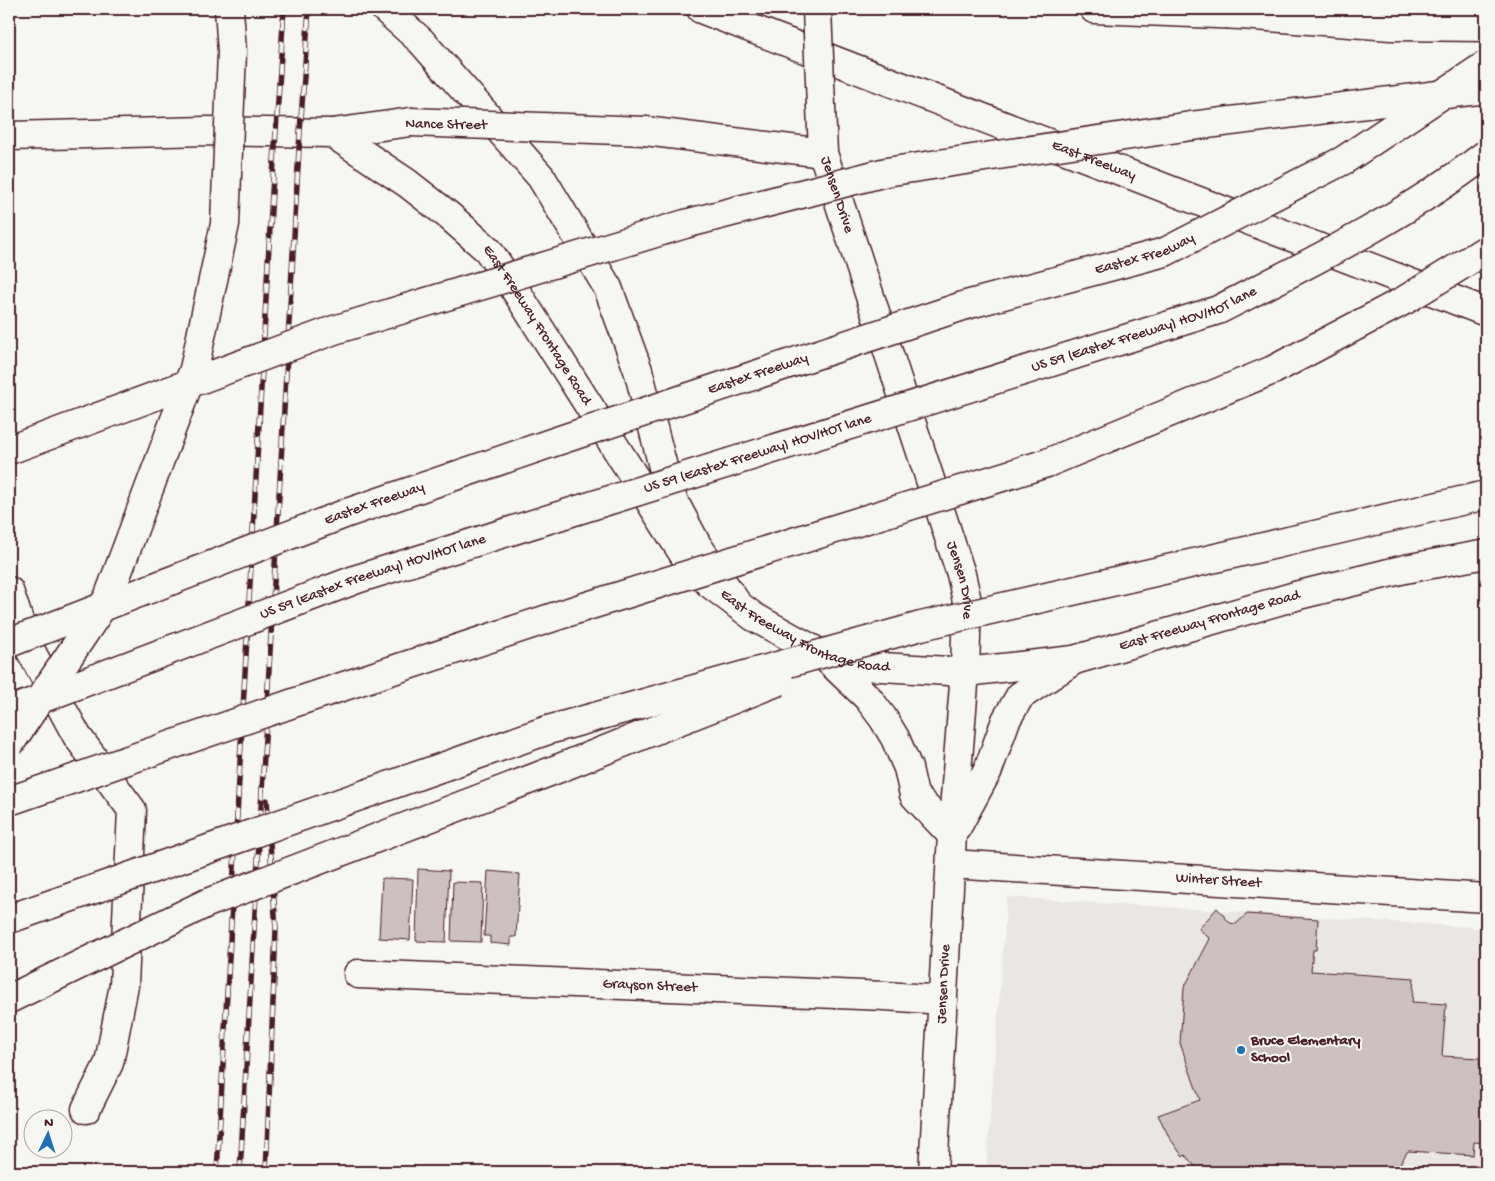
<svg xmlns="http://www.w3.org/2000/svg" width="1495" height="1181" viewBox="0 0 1495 1181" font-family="'Gochi Hand',sans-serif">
<rect width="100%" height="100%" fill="#f6f6f2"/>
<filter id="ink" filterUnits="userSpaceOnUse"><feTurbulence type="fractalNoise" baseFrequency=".02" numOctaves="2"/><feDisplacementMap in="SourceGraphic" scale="10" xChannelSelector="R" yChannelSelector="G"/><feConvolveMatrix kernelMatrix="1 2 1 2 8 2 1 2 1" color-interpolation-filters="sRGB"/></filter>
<g filter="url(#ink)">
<path fill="#e9e6e3" d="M1007 897 1486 928V1172H986Z"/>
<path fill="#ccc1c0" stroke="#4a1f2b" d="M418 869 449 871 446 942 416 941Z
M488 871 520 874 516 937H511V945L490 943V936H484Z
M382 878 413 879 410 940 379 938Z
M453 882 483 883 481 942 451 941Z
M1217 908 1230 923 1236 924 1247 914 1318 919 1316 950H1313L1311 971 1414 978 1412 1002 1446 1004 1442 1056 1480 1058 1479 1065 1486 1066V1143L1474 1142 1473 1155 1408 1151 1397 1168 1401 1172H1200L1186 1156 1185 1155 1183 1157 1169 1137 1158 1115 1200 1100 1180 1043 1184 988 1210 939 1199 929Z"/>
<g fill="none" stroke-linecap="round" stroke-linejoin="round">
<g stroke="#4a1f2b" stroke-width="31">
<g id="minor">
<path d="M9 591 27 644 77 736 132 810 124 985 109 1063 86 1109"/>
<path id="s1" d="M951 864 1486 898"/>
<path id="s2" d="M358 974 885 996 943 1000"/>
</g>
</g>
<g stroke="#4a1f2b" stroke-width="31">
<g id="tertiary">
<path d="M645 131 823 153"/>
<path id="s3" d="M332 133 407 183 448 215 488 250 514 288 684 555 709 583 754 617 823 655 865 666 965 672 1074 660 1299 595 1405 569 1486 554"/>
<path d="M9 136 207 131 332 133 411 122"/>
</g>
</g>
<g stroke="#4a1f2b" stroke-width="31">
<g id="secondary">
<path id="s4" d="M821 106 823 153 961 574 967 601 965 672 952 835 933 1172"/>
<path d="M823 655 868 698 883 718 895 738 908 768 914 795 952 835"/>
<path d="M957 827 988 770 1006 720 1020 696 1074 660"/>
</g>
</g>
<g stroke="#4a1f2b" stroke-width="31">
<g id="motorway">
<path d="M385 9 421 41 541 177 608 288 638 370 670 494 697 545 738 605"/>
<path id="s5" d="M701 9 1486 312"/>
<path d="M1094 9 1241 15 1391 26 1486 27"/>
<path d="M1047 463 1273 370"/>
<path d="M1289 541 1486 495"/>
</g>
</g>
<use href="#minor" stroke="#f6f6f2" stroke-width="28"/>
<use href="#tertiary" stroke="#f6f6f2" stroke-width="28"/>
<use href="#secondary" stroke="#f6f6f2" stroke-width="28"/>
<use href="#motorway" stroke="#f6f6f2" stroke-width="28"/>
<g stroke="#4a1f2b" stroke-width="5.5">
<path id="rail" d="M217 1172 272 192 284 9
M240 1172 300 132 309 9
M266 1172 276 929 267 800"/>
</g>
<use href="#rail" stroke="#f6f6f2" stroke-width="4" stroke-dasharray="11" stroke-linecap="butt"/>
<g stroke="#4a1f2b" stroke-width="31" stroke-linecap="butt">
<path id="tertiary-bridge" d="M411 122 645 131"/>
</g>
<g stroke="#4a1f2b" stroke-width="31" stroke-linecap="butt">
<path id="secondary-bridge" d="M817 9 821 106"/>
</g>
<g stroke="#4a1f2b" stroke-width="31" stroke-linecap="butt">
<g id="motorway-bridge">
<path d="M1273 370 1405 300 1486 250"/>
<path d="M9 450 334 330 685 224 886 172 1191 126 1486 89"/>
<path id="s6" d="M9 643 347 513 557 441 966 305 1165 252 1344 160 1486 65"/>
<path id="s7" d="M9 711 357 579 1218 310C1310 263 1404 217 1486 154"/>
<path d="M9 745 108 598 194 369 225 224 232 52 229 9"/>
<path d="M9 801 308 698 581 608 1047 463"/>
<path d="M9 919 548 730 921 626 1289 541"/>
<path d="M9 999 207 903 552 771 779 681"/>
</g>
</g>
<use href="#tertiary-bridge" stroke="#f6f6f2" stroke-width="28"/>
<use href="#secondary-bridge" stroke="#f6f6f2" stroke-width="28"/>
<use href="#motorway-bridge" stroke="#f6f6f2" stroke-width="28"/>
</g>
</g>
<circle fill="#1f6fb2" stroke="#f6f6f2" stroke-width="2" cx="1241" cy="1050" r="5"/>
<g text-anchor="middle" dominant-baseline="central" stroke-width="4" stroke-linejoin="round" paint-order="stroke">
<g font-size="15" fill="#4a1f2b" stroke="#f6f6f2">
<text transform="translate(446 125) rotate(1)">Nance Street</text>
<text stroke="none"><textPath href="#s5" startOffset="421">East Freeway</textPath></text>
<text stroke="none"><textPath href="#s4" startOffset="91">Jensen Drive</textPath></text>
<text stroke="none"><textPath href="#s6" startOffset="1201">Eastex Freeway</textPath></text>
<text stroke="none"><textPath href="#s3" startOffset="285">East Freeway Frontage Road</textPath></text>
<text stroke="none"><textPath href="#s7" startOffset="1198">US 59 (Eastex Freeway) HOV/HOT lane</textPath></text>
<text stroke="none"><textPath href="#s6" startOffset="796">Eastex Freeway</textPath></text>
<text stroke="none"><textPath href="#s7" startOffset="792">US 59 (Eastex Freeway) HOV/HOT lane</textPath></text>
<text stroke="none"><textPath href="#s6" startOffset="391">Eastex Freeway</textPath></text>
<text stroke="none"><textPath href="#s7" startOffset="388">US 59 (Eastex Freeway) HOV/HOT lane</textPath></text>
<text stroke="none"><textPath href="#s4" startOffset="496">Jensen Drive</textPath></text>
<text stroke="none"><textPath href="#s3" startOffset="1125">East Freeway Frontage Road</textPath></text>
<text stroke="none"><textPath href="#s3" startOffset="705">East Freeway Frontage Road</textPath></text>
<text stroke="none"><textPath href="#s1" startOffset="268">Winter Street</textPath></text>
<text transform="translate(944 984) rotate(-87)">Jensen Drive</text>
<text stroke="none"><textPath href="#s2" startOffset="292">Grayson Street</textPath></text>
</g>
<g font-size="15" font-weight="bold" fill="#4a1f2b" stroke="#f6f6f2" text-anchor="start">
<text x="1251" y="1041">Bruce Elementary<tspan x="1251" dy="17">School</tspan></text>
</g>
</g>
<rect width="1495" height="1181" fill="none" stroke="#f6f6f2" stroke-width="30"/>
<rect x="15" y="15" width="1465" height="1151" fill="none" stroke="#4a1f2b" stroke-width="2" filter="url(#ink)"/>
<g transform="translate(48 1134) rotate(4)"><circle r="24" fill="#f6f6f2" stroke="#b1a0a2"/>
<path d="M0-4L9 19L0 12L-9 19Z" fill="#1f6fb2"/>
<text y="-8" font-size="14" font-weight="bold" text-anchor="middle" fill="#4a1f2b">N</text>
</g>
</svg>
